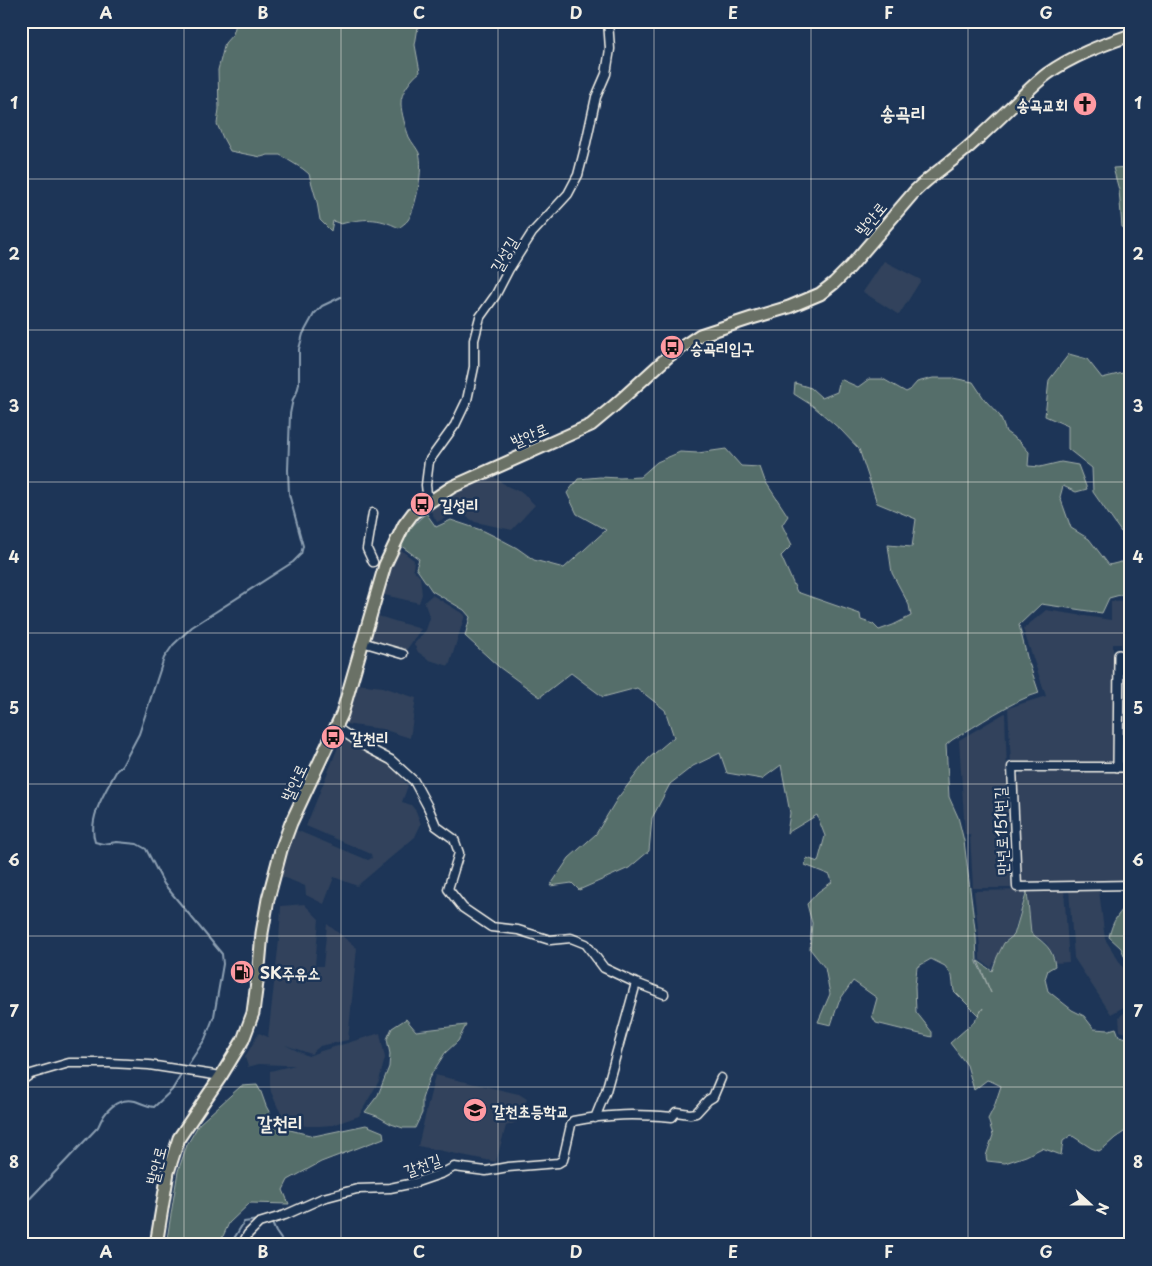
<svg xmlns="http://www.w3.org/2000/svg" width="1152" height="1266" viewBox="0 0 1152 1266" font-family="'Playpen Sans','Poor Story',sans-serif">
<rect width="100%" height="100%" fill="#1d3557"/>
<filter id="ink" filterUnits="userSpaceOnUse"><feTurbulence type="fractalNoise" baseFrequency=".02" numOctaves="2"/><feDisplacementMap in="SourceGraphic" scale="10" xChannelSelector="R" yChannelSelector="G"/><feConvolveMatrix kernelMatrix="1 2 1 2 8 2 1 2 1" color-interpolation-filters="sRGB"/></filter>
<g filter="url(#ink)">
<path fill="#30425c" d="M884 261 921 280 899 315 863 292Z
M490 474 507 486 523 493 535 505 512 530 475 522 459 512 454 506 452 495 453 489Z
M448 495 449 516 437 522 429 508Z
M397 547 414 560 413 569 420 577 422 594 419 603 380 594Z
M432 595 465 615 449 666 429 660 418 652 414 644 426 630 430 618 424 602Z
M1131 600V762L1122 760 1121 644H1113L1114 759 1110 765 1011 764 1008 708 1046 696 1023 629 1046 610 1111 620V601Z
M375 615 421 629 405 652 368 638Z
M356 684 383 687 416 698 410 738 382 729 344 724Z
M1005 713 1011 888H973L970 835 965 834 959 740Z
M343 735 393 767 408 786 402 802 411 805 416 811 421 824 415 837 357 886 334 877 324 904 306 895 305 886 278 875 296 830 368 860 372 858 371 854 306 826Z
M1131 772V883L1054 881 1022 882 1018 877 1015 780 1021 773Z
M1064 889 1069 962 1055 963 1054 956 1046 943 1031 933 1028 891Z
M1026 890 1013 935 1004 942 991 968 980 960V947L974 891Z
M1069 890H1099L1105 939 1131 980V1003L1111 1014 1074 958Z
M304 904 319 919 315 966H323L327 924 357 948 348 1040 320 1046 311 1054 285 1045 308 1056 321 1051 380 1033 385 1058 379 1081 359 1116 333 1125 320 1126H307L293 1124 283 1116 278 1108 271 1092 270 1085V1071L295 1065H282L259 1064 248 1067 245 1057 259 1033 268 1037 279 940 281 906Z
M1131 1007V1035L1120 1031 1119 1017Z
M435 1075 519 1094 527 1099 520 1121 506 1126 496 1162 418 1146Z"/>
<path fill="#546e6b" stroke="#a4b0aa" d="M237 21H419L415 45 420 72C412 78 400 93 401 104 401 112 406 129 409 137 412 143 417 148 419 153 424 167 416 208 408 220 406 223 402 225 399 228 378 217 363 218 341 224L333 221 331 231 320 220 317 202 309 174 303 169 280 155H268L261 157 230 151 223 138 217 124 219 109 218 70 225 43 233 34Z
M1131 166V230L1122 227 1119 190 1113 168 1130 167Z
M1069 354 1087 359 1102 378 1131 371V530L1121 532 1093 492 1092 468 1068 449V426L1045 416 1049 380Z
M933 378H953L973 382 985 400 1000 416 1006 432 1020 442 1029 452 1028 466 1040 467 1061 462 1078 465 1087 489 1076 492 1063 486 1060 497 1071 528 1089 539 1109 565 1121 562 1131 563V592L1109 598 1102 613 1041 604 1019 625 1027 657 1039 693C1011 701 978 725 952 740L946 745 949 797 958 817 964 841 976 937 977 962 991 993 978 961 992 971 997 957 1004 943 1014 935 1027 891 1031 933C1044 943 1053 948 1055 966L1048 970 1045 979 1048 991 1072 1010 1084 1016 1094 1029 1109 1030 1116 1028 1119 1036 1131 1039V1136L1127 1130 1115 1138 1105 1147 1099 1151 1091 1148 1071 1135 1063 1141 1061 1155 1042 1148 1026 1156 1005 1163 987 1161 986 1156 993 1135 988 1119 994 1107 1001 1086 993 1082 987 1080 974 1090 967 1065 950 1043 975 1021 983 1008 978 1015 954 991 952 976 945 966 931 959 917 967 915 986 916 1012 932 1032V1037L876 1023 872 1016 877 998 853 981 839 1001 831 1025 818 1022 830 994 825 968 810 949 812 923 807 904 818 892 832 882 830 875 805 865 807 858 818 862 825 836 817 815 787 833 790 813 781 765 762 779 727 773 720 753 693 766 670 784 652 818 649 851 629 868 579 890 572 883 550 886 569 858 596 834 617 799 648 759 674 737 665 710 637 688 603 697 571 673 540 697 499 667 465 636 470 617 464 610 432 591 416 568 419 559 400 545 407 531 426 513 436 527 451 520 484 531 500 539 517 548 534 560 564 568 606 530 577 514 567 493 578 479 600 477 620 478 640 477 657 462 680 452 698 453 726 449 741 466 760 467 765 481 788 516 782 525 792 545 781 556 797 592 860 614 861 620 873 624 879 630 893 625 911 616 909 605 892 573 888 545 912 547 916 519 877 503 859 449 841 430 813 406 794 394 795 383 811 388 822 398 837 392 840 379 858 387 869 379H883L906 392 910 390 917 382Z
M1131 902V971L1121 948 1109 937C1113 920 1118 913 1131 902Z
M406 1019 416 1031 466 1025 458 1041 445 1053 429 1078 422 1099V1113L415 1128H403L391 1124 377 1116 365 1112 378 1095 389 1067 390 1054 387 1039 392 1028Z
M257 1085 261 1092 266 1106 274 1121 286 1129 314 1136 366 1125 383 1132 384 1138 321 1162 288 1180 283 1190 289 1204 250 1203 229 1223 219 1245H166L178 1171 187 1145 199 1124 241 1086Z"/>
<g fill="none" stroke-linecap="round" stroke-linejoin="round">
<path stroke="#8c9fb2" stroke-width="2" d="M186 1068 205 1039 214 1016 223 964 222 954 164 884 146 849 137 844 117 842 103 844 95 842C87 817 106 791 117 770L122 766 139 734 164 658 173 645 192 627 293 562 301 554 303 546 289 494 288 470 290 414 293 399 297 392 299 384V349L303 334 314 314 322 306 341 297
M21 1208 98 1127C104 1112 116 1097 135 1101 141 1103 147 1106 154 1107L172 1090 183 1072
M271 1221 276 1232 285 1245
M230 1245 244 1222 258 1220"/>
<g stroke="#f4f1e8" stroke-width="11">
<path id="minor" d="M432 501 427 494 426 485 429 461 455 425 467 400 474 367V340L480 317 495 296 509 269 532 233 568 194 578 175 584 152 596 97 606 74 610 49 608 21
M373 562 367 549 373 513
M362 642 403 654
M336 728 343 732 366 747 391 760 414 781 428 807 436 826 454 839 459 853 448 889 463 908 491 927 518 930 550 940 571 938 586 944 604 968 636 983 664 994
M1118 767H1012L1017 887 1131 885
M21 1081 31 1074 69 1063H109L149 1065 221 1076
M595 1118 606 1091 636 983
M242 1245 248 1234 259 1223 285 1215 323 1198 357 1189 390 1188 414 1183 443 1173 454 1167 486 1171 508 1167 558 1163 563 1160 571 1125 573 1121C609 1114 636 1114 672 1117L676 1112 690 1114 696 1113 708 1100 713 1097 721 1078"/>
</g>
<g stroke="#f4f1e8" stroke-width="12">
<path id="tertiary" d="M1119 655 1118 767H1131"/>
</g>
<g stroke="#f4f1e8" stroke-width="15">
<path id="primary" d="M156 1245 168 1172 179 1138 221 1076 243 1040 253 1013 259 967 262 933 268 899 281 850 291 823 342 714 385 565 404 525 413 513 452 487 591 425 615 405 670 355 700 335 752 318 789 307 820 294 834 283 850 267 915 191C933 173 955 160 974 142 987 130 1000 118 1013 105 1024 95 1035 83 1047 74 1072 56 1102 45 1131 35"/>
</g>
<use href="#minor" stroke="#1d3557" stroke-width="8"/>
<use href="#tertiary" stroke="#1d3557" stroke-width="9"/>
<use href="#primary" stroke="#6a7166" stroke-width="11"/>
</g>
</g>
<path fill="none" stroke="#f4f1e8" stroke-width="1" stroke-opacity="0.55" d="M184 21V1245M341 21V1245M498 21V1245M654 21V1245M811 21V1245M968 21V1245M21 179H1131M21 330H1131M21 482H1131M21 633H1131M21 784H1131M21 936H1131M21 1087H1131"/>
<defs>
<g id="church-disc" transform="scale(1.25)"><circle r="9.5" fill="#ff9aa2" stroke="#1d3557"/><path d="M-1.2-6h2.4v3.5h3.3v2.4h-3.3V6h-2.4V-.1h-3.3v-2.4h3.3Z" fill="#111"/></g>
<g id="bus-disc" transform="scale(1.25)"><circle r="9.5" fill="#ff9aa2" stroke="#1d3557"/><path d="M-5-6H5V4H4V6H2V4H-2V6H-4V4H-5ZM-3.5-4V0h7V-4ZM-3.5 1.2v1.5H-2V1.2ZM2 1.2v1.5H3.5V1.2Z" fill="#111"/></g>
<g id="fuel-disc" transform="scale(1.25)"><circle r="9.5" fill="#ff9aa2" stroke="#1d3557"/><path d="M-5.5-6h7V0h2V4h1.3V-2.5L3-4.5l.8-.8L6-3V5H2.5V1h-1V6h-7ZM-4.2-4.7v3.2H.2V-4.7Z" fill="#111"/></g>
<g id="school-disc" transform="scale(1.25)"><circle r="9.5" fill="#ff9aa2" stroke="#1d3557"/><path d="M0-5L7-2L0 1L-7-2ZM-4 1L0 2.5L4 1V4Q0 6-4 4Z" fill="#111"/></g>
</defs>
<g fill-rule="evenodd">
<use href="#church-disc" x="1085" y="104"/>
<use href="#bus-disc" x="672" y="347"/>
<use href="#bus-disc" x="422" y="504"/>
<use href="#bus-disc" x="333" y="737"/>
<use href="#fuel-disc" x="242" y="972"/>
<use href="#school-disc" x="475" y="1110"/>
</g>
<g text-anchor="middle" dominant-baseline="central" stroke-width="5" stroke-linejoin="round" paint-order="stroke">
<g font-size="16" font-weight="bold" fill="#f4f1e8" stroke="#1d3557" text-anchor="start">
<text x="1068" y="104" text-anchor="end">송곡교회</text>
<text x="690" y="347">승곡리입구</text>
<text x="440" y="504">길성리</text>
<text x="350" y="737">갈천리</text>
<text x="260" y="972">SK주유소</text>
<text x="492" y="1110">갈천초등학교</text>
</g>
<g font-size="16" fill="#f4f1e8" stroke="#1d3557">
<text transform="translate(870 218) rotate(-50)">발안로</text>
<text transform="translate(503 254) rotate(-60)">길성길</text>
<text transform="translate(529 434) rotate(-23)">발안로</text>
<text transform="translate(293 782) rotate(-65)">발안로</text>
<text transform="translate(1000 831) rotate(-92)">만년로151번길</text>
<text transform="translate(422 1164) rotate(-19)">갈천길</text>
<text transform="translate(155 1165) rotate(-76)">발안로</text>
</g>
<g font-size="19" font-weight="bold" fill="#f4f1e8" stroke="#1d3557">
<text x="903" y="112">송곡리</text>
<text x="280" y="1122">갈천리</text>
</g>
</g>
<rect width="1152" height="1266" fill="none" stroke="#1d3557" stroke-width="55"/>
<g transform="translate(1090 1204) rotate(111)" stroke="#1d3557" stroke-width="4" paint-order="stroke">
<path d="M0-4L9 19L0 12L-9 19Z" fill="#f4f1e8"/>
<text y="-8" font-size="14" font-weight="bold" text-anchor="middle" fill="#f4f1e8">N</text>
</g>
<rect x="28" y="28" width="1096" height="1210" fill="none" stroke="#f4f1e8" stroke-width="2"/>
<g font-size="16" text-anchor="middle" font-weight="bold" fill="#f4f1e8">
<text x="106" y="19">A</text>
<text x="263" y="19">B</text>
<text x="419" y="19">C</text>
<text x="576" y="19">D</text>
<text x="733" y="19">E</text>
<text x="889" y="19">F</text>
<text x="1046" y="19">G</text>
<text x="14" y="109">1</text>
<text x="1138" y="109">1</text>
<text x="14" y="260">2</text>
<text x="1138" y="260">2</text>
<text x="14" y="412">3</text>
<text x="1138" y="412">3</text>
<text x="14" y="563">4</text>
<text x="1138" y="563">4</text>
<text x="14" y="714">5</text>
<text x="1138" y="714">5</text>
<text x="14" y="866">6</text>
<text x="1138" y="866">6</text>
<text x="14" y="1017">7</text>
<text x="1138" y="1017">7</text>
<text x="14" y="1168">8</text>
<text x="1138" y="1168">8</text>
<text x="106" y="1258">A</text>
<text x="263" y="1258">B</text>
<text x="419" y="1258">C</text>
<text x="576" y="1258">D</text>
<text x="733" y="1258">E</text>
<text x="889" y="1258">F</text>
<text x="1046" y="1258">G</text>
</g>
</svg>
